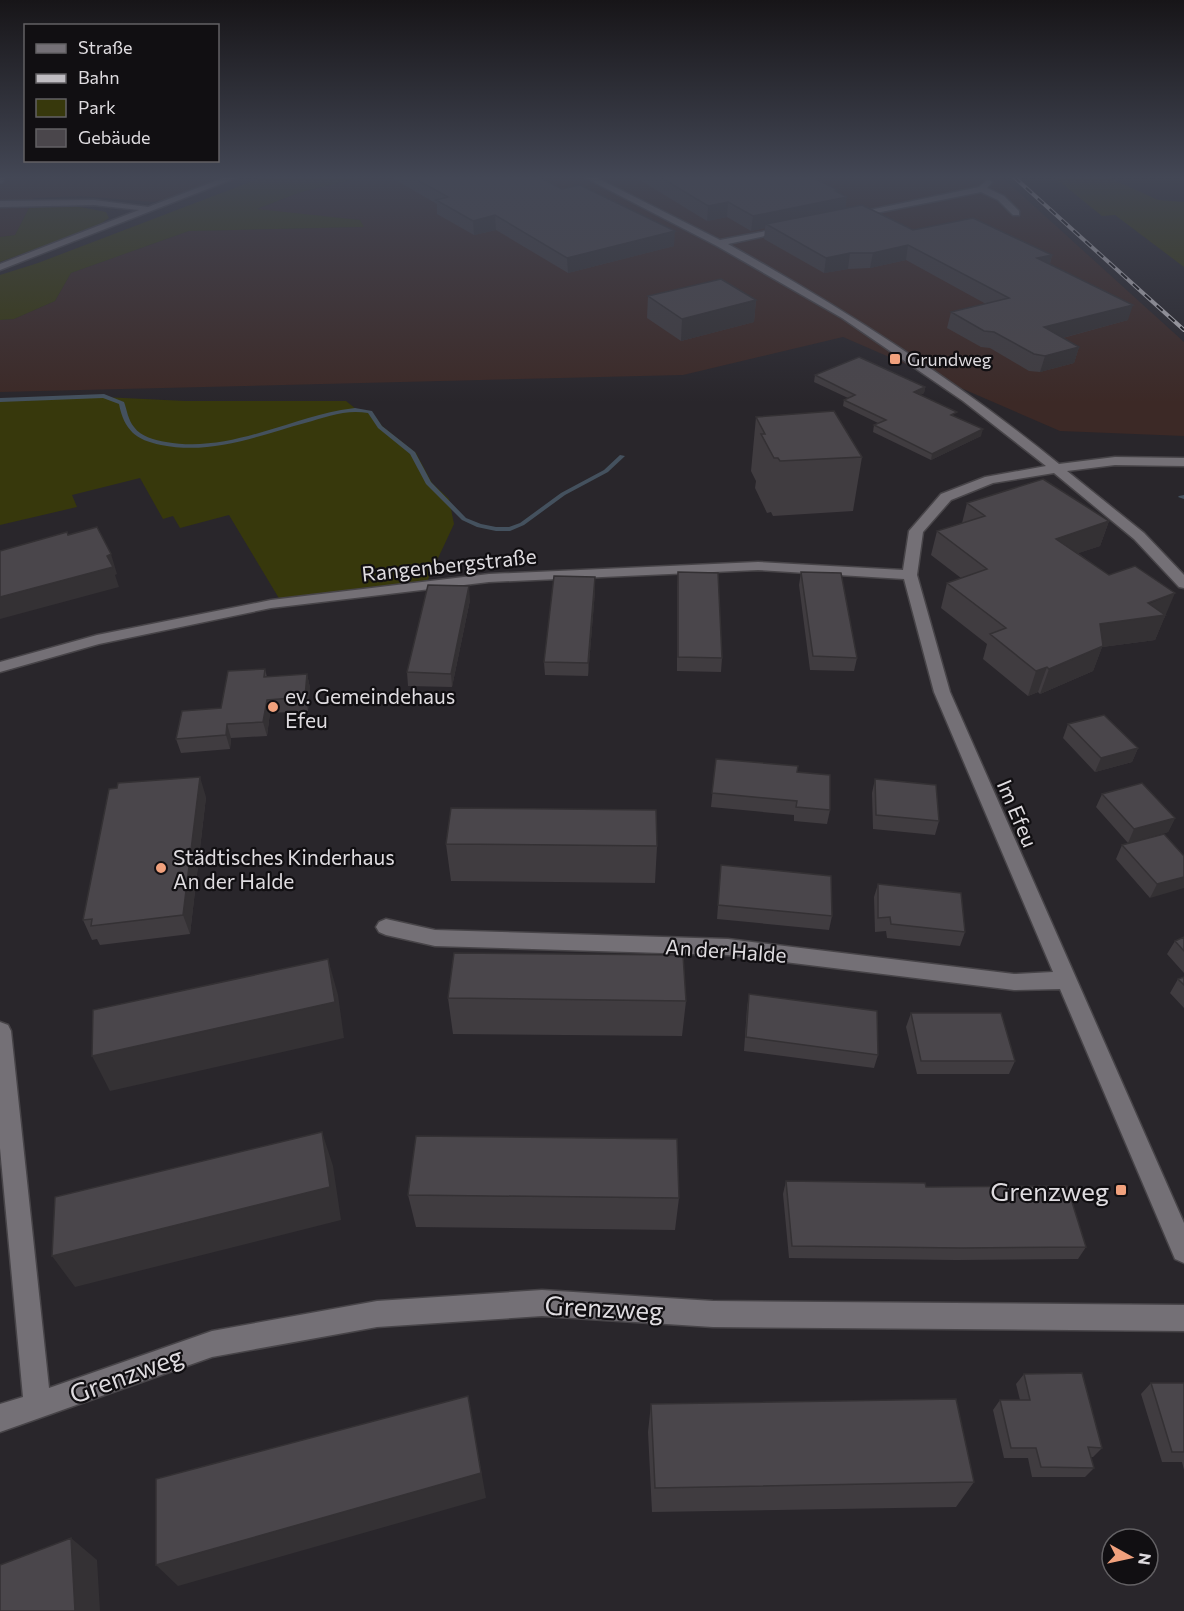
<svg xmlns="http://www.w3.org/2000/svg" width="1184" height="1611" viewBox="0 0 1184 1611" font-family="Commissioner,sans-serif">
<rect width="100%" height="100%" fill="#29262b"/>
<path fill="#3c2926" d="M0 177H224L173 198 153 202 81 196 34 198 15 235 0 237Z
M364 177H1002L1184 342V436L1060 431 843 337 683 375 0 392V320L14 319 55 301 71 273 189 231 363 227 360 220 255 210 301 192Z"/>
<path fill="#37380c" d="M263 177H364L301 192 257 209 360 220 364 227 189 231 71 273 55 301 14 319 0 320V275L38 263Z
M1054 177H1108L1158 200 1184 202V267L1115 215 1102 216Z
M70 205 106 212 109 218 96 227 0 262V237L15 235 29 208Z
M103 397 185 401H346L356 409 372 412 382 426 416 453 432 483 449 499 454 524 425 586 283 605 229 515 180 528 173 516 163 519 140 478 72 495 77 507 0 525V401Z"/>
<g fill="none" stroke-linecap="round" stroke-linejoin="round">
<path fill="#44515e" fill-rule="evenodd" d="M104 394 124 402C127 410 128 420 134 427 141 437 155 440 166 442 227 453 283 421 341 410L355 408 372 411 382 426 415 452 431 482 466 518 481 524 496 527H509L520 523 561 493 604 470 620 455 625 456 608 472 565 495 524 525 510 531H496L477 527 462 520 426 484 410 454 378 428 368 413C346 409 326 417 305 423 257 436 212 455 161 445 136 440 124 430 119 404L103 398 0 402V398Z
M1184 495V499L1178 497 1179 496Z"/>
<g stroke="#474448" stroke-width="3">
<path id="minor" d="M0 177H5L3 182 0 183Z
M226 177H238L0 270V264L139 210 94 205 0 207V201L94 200 148 207Z
M584 177H595L720 240 792 226V230L728 244C844 309 956 380 1059 464L1115 457 1184 458V466L1115 465 1067 471 1144 533 1184 575V588L1179 587 1134 539 1054 473 993 483 951 500 923 532 917 575 950 692 1184 1223V1263L1175 1259 1060 989 1014 990 728 955 435 946 386 935 379 932 376 927 379 922 386 919 435 930 728 939 1014 974 1053 972 934 692 904 579 758 570 489 582 271 608 99 644 0 672V662L97 635 271 600 489 574 758 562 903 570 909 531 941 494 985 477 1046 466 963 401 842 318 717 246Z
M988 179 992 182 987 188 1004 196 1019 211V215H1013L998 200 981 192 851 218 846 215 979 187Z
M0 1022 8 1025 11 1031 49 1388 212 1331 377 1301 542 1290 713 1301 1184 1305V1331L713 1327 542 1316 377 1327 212 1357 0 1432V1404L23 1397 0 1148Z"/>
</g>
<use href="#minor" fill="#747076" fill-rule="evenodd"/>
<g stroke="#c0bdc2" stroke-width="4">
<path id="rail" d="M1014 177 1184 330"/>
</g>
<use href="#rail" stroke="#110f12" stroke-width="2" stroke-dasharray="8" stroke-linecap="butt"/>
</g>
<path fill="#403c40" d="M393 177H539L674 246 568 273 496 230 474 235 437 214V204L394 179Z
M635 177H812L837 192 846 208 913 230 1052 255 1050 264 1128 320 1063 338 1079 347 1074 363 1040 372 1029 371 990 348 981 347 947 328 951 312 986 304 906 260 870 268 848 269 824 273 764 239 765 228 751 231 727 217 707 221Z
M1175 177H1184V181Z
M648 296 756 300 754 322 681 341 647 318Z
M815 375 925 387 924 393 920 395 956 417 981 436 931 460 873 432 874 425 878 423 843 406 844 400 848 398 814 382Z
M756 417 862 457 853 511 773 516 771 512 767 513 755 488 756 481 751 471Z
M967 503 1109 521 1100 546 1078 553 1165 617 1164 618 1155 640 1102 647 1093 671 1040 694 1038 692 1028 696 983 659 987 644 941 608 947 583 961 578 931 555 937 531 962 523Z
M678 572 722 658 721 672 677 671V586Z
M801 572 857 658 854 671 810 670 799 585Z
M595 591 588 676 545 675 544 662Z
M470 600 452 687 408 686 407 672Z
M265 669 267 677 307 674 310 688 308 711 270 713 267 736 231 738 230 749 181 753 176 739 221 708Z
M1068 724 1138 748 1132 762 1095 772 1063 738Z
M716 759 797 772 830 810 827 824 794 821V815L711 807Z
M875 779 939 821 935 835 873 829 872 793Z
M1102 794 1175 818 1168 832 1128 843 1096 807Z
M206 797 190 934 100 945 97 939 92 940 83 920Z
M446 844 657 846 655 883 451 881Z
M1122 845 1184 856 1150 898 1116 859Z
M721 865 832 916 829 930 717 919Z
M878 884 965 932 960 946 887 938 886 931 875 932 874 897Z
M1184 937V973L1167 954 1175 941Z
M1184 977V1008L1170 993 1178 979Z
M749 994 878 1055 874 1068 744 1051 747 1008Z
M448 998 686 1001 682 1036 453 1034Z
M911 1013 1015 1061 1009 1074H917L906 1027Z
M786 1181 926 1187 1086 1247 1078 1259 956 1260 789 1258 783 1194Z
M408 1195 679 1198 675 1230 416 1227Z
M1024 1374 1102 1448 1093 1457H1091L1094 1468 1085 1477H1032L1028 1458H1004L993 1410 1000 1400H1020L1016 1384Z
M1151 1383H1184V1470L1182 1462H1162L1141 1394Z
M651 1404 974 1482 956 1507 652 1512 648 1432Z"/>
<path fill="#343134" d="M838 190 836 199 847 197 845 212 766 224 765 228 751 231 753 216Z
M728 202 727 217 707 221 708 206Z
M495 215 496 230 474 235 473 221Z
M675 231 674 246 568 273 567 258Z
M908 245 906 260 870 268 873 253Z
M850 253 848 269 824 273 826 258Z
M1052 255 1048 270 1037 258Z
M756 300 754 322 681 341 682 319Z
M1133 305 1128 320 1040 344 1044 327Z
M1079 347 1074 363 1040 372 1045 356Z
M925 387 924 393 913 398 914 392Z
M983 429 981 436 931 460 932 454Z
M1109 521 1100 546 1049 563 1056 539Z
M111 554 117 574 115 575 119 587 0 619V597Z
M595 577V591L588 676V663Z
M469 586 470 600 452 687 451 674Z
M1175 593 1155 640 1102 647 1093 671 1040 694 1049 669 1100 624Z
M1047 667 1038 692 1028 696 1036 671Z
M307 674 310 688 308 711 305 697Z
M267 700 270 713 267 736 263 722Z
M227 724 231 738 230 749 226 735Z
M1138 748 1132 762 1095 772 1101 758Z
M200 777 206 797 190 934 183 915Z
M1175 818 1168 832 1128 843 1134 829Z
M1184 877V888L1150 898 1157 884Z
M328 959 338 995 344 1038 110 1091 92 1056Z
M322 1132 333 1166 341 1220 75 1287 52 1256Z
M468 1396 486 1498 178 1586 156 1565Z
M71 1538 97 1560 100 1611H75Z"/>
<path fill="#4a464b" stroke="#343134" stroke-width="1.5" d="M412 177H539L562 189 580 185 675 231 567 258 495 215 473 221 436 200 448 197Z
M660 177H812L838 190 835 191 847 197 753 216 728 202 708 206Z
M862 205 913 230 973 218 1052 255 1037 258 1133 305 1044 327 1079 347 1045 356 1034 354 994 332 984 331 951 312 1009 298 908 245 873 253H850L826 258 766 224Z
M721 279 756 300 682 319 648 296Z
M859 357 925 387 914 392 957 412 951 415 983 429 932 454 874 425 886 420 844 400 855 395 815 375Z
M834 411 862 457 780 461 778 458H774L761 434H765L756 417Z
M1043 479 1109 521 1056 539 1109 575 1135 566 1175 593 1148 603 1165 615 1100 624 1103 646 1049 669 1047 667 1036 671 990 634 1006 628 947 583 987 569 937 531 985 516 967 503Z
M97 527 111 554 107 556 113 567 0 597V551L67 532 68 535Z
M678 572 718 573 722 658 678 657Z
M801 572 841 573 857 658 813 656Z
M554 576 595 577 588 663 544 662Z
M428 585 469 586 451 674 407 672Z
M265 669 264 677 307 674 305 697 267 700 263 722 227 724 226 735 176 739 182 711 221 708 228 671Z
M1104 715 1138 748 1101 758 1068 724Z
M716 759 798 766 797 772 830 775V810L796 807 797 801 712 793Z
M200 777 183 915 91 926 92 919 83 920 109 789 117 788 118 783Z
M875 779 936 785 939 821 876 815Z
M1142 783 1175 818 1134 829 1102 794Z
M451 808 656 810 657 846 446 844Z
M1164 834 1184 856V877L1157 884 1122 845Z
M721 865 831 876 832 916 718 905Z
M878 884 961 893 965 932 891 924 890 917 878 918Z
M1184 937V951L1175 941Z
M454 953 683 955 686 1001 448 998Z
M328 959 335 1002 92 1056 93 1010Z
M1184 977V985L1178 979Z
M749 994 877 1011 878 1055 746 1037Z
M911 1013H1001L1015 1061H921Z
M322 1132 330 1187 52 1256 55 1197Z
M416 1136 677 1139 679 1198 408 1195Z
M786 1181 925 1183 926 1187 1067 1186 1086 1247 962 1248 792 1246Z
M1082 1373 1102 1448 1088 1447 1094 1468 1041 1467 1036 1448H1011L1000 1400H1030L1024 1374Z
M1151 1383H1184V1452H1172Z
M468 1396 481 1473 156 1565V1479Z
M956 1399 974 1482 655 1488 651 1404Z
M71 1538 75 1611H0V1565Z"/>
<linearGradient id="sky" x2="0" y2="1"><stop stop-color="#171518"/><stop offset="0.44" stop-color="#434755"/><stop offset="1" stop-color="#434755" stop-opacity="0"/></linearGradient>
<rect width="1184" height="403" fill="url(#sky)"/>
<g fill="#f1a17d" stroke="#110f12" stroke-width="2">
<rect x="889" y="353" width="12" height="12" rx="3"/>
<circle cx="273" cy="707" r="6"/>
<circle cx="161" cy="868" r="6"/>
<rect x="1115" y="1184" width="12" height="12" rx="3"/>
</g>
<g text-anchor="middle" dominant-baseline="central" stroke-width="4.5" stroke-linejoin="round" paint-order="stroke">
<g font-size="18" fill="#dfdce0" stroke="#110f12" text-anchor="start">
<text x="907" y="359">Grundweg</text>
</g>
<g font-size="21" fill="#dfdce0" stroke="#110f12">
<text transform="translate(449 564) rotate(-6)">Rangenbergstraße</text>
<text transform="translate(1018 813) rotate(67)">Im Efeu</text>
<text transform="translate(726 950) rotate(4)">An der Halde</text>
</g>
<g font-size="21" fill="#dfdce0" stroke="#110f12" text-anchor="start">
<text x="285" y="695">ev. Gemeindehaus<tspan x="285" dy="24">Efeu</tspan></text>
<text x="173" y="856">Städtisches Kinderhaus<tspan x="173" dy="24">An der Halde</tspan></text>
</g>
<g font-size="26" fill="#dfdce0" stroke="#110f12" text-anchor="end">
<text x="1109" y="1190">Grenzweg</text>
</g>
<g font-size="26" fill="#dfdce0" stroke="#110f12">
<text transform="translate(604 1307) rotate(3)">Grenzweg</text>
<text transform="translate(126 1374) rotate(-20)">Grenzweg</text>
</g>
</g>
<rect x="24" y="24" width="195" height="138" fill="#110f12" stroke="#636164" stroke-width="1.5"/>
<rect x="36" y="44" width="30" height="9" fill="#747076" stroke="#636164" stroke-width="1.5"/>
<text x="78" y="54" font-size="18" fill="#dfdce0">Straße</text>
<rect x="36" y="74" width="30" height="9" fill="#c0bdc2" stroke="#636164" stroke-width="1.5"/>
<text x="78" y="84" font-size="18" fill="#dfdce0">Bahn</text>
<rect x="36" y="99" width="30" height="18" fill="#37380c" stroke="#636164" stroke-width="1.5"/>
<text x="78" y="114" font-size="18" fill="#dfdce0">Park</text>
<rect x="36" y="129" width="30" height="18" fill="#4a464b" stroke="#636164" stroke-width="1.5"/>
<text x="78" y="144" font-size="18" fill="#dfdce0">Gebäude</text>
<g transform="translate(1130 1557) rotate(98)"><circle r="28" fill="#110f12" stroke="#636164" stroke-width="1.5"/>
<path d="M0-4.5L10 22L0 15L-10 22Z" fill="#f1a17d"/>
<text y="-9" font-size="16" font-weight="bold" text-anchor="middle" fill="#dfdce0">N</text>
</g>
</svg>
